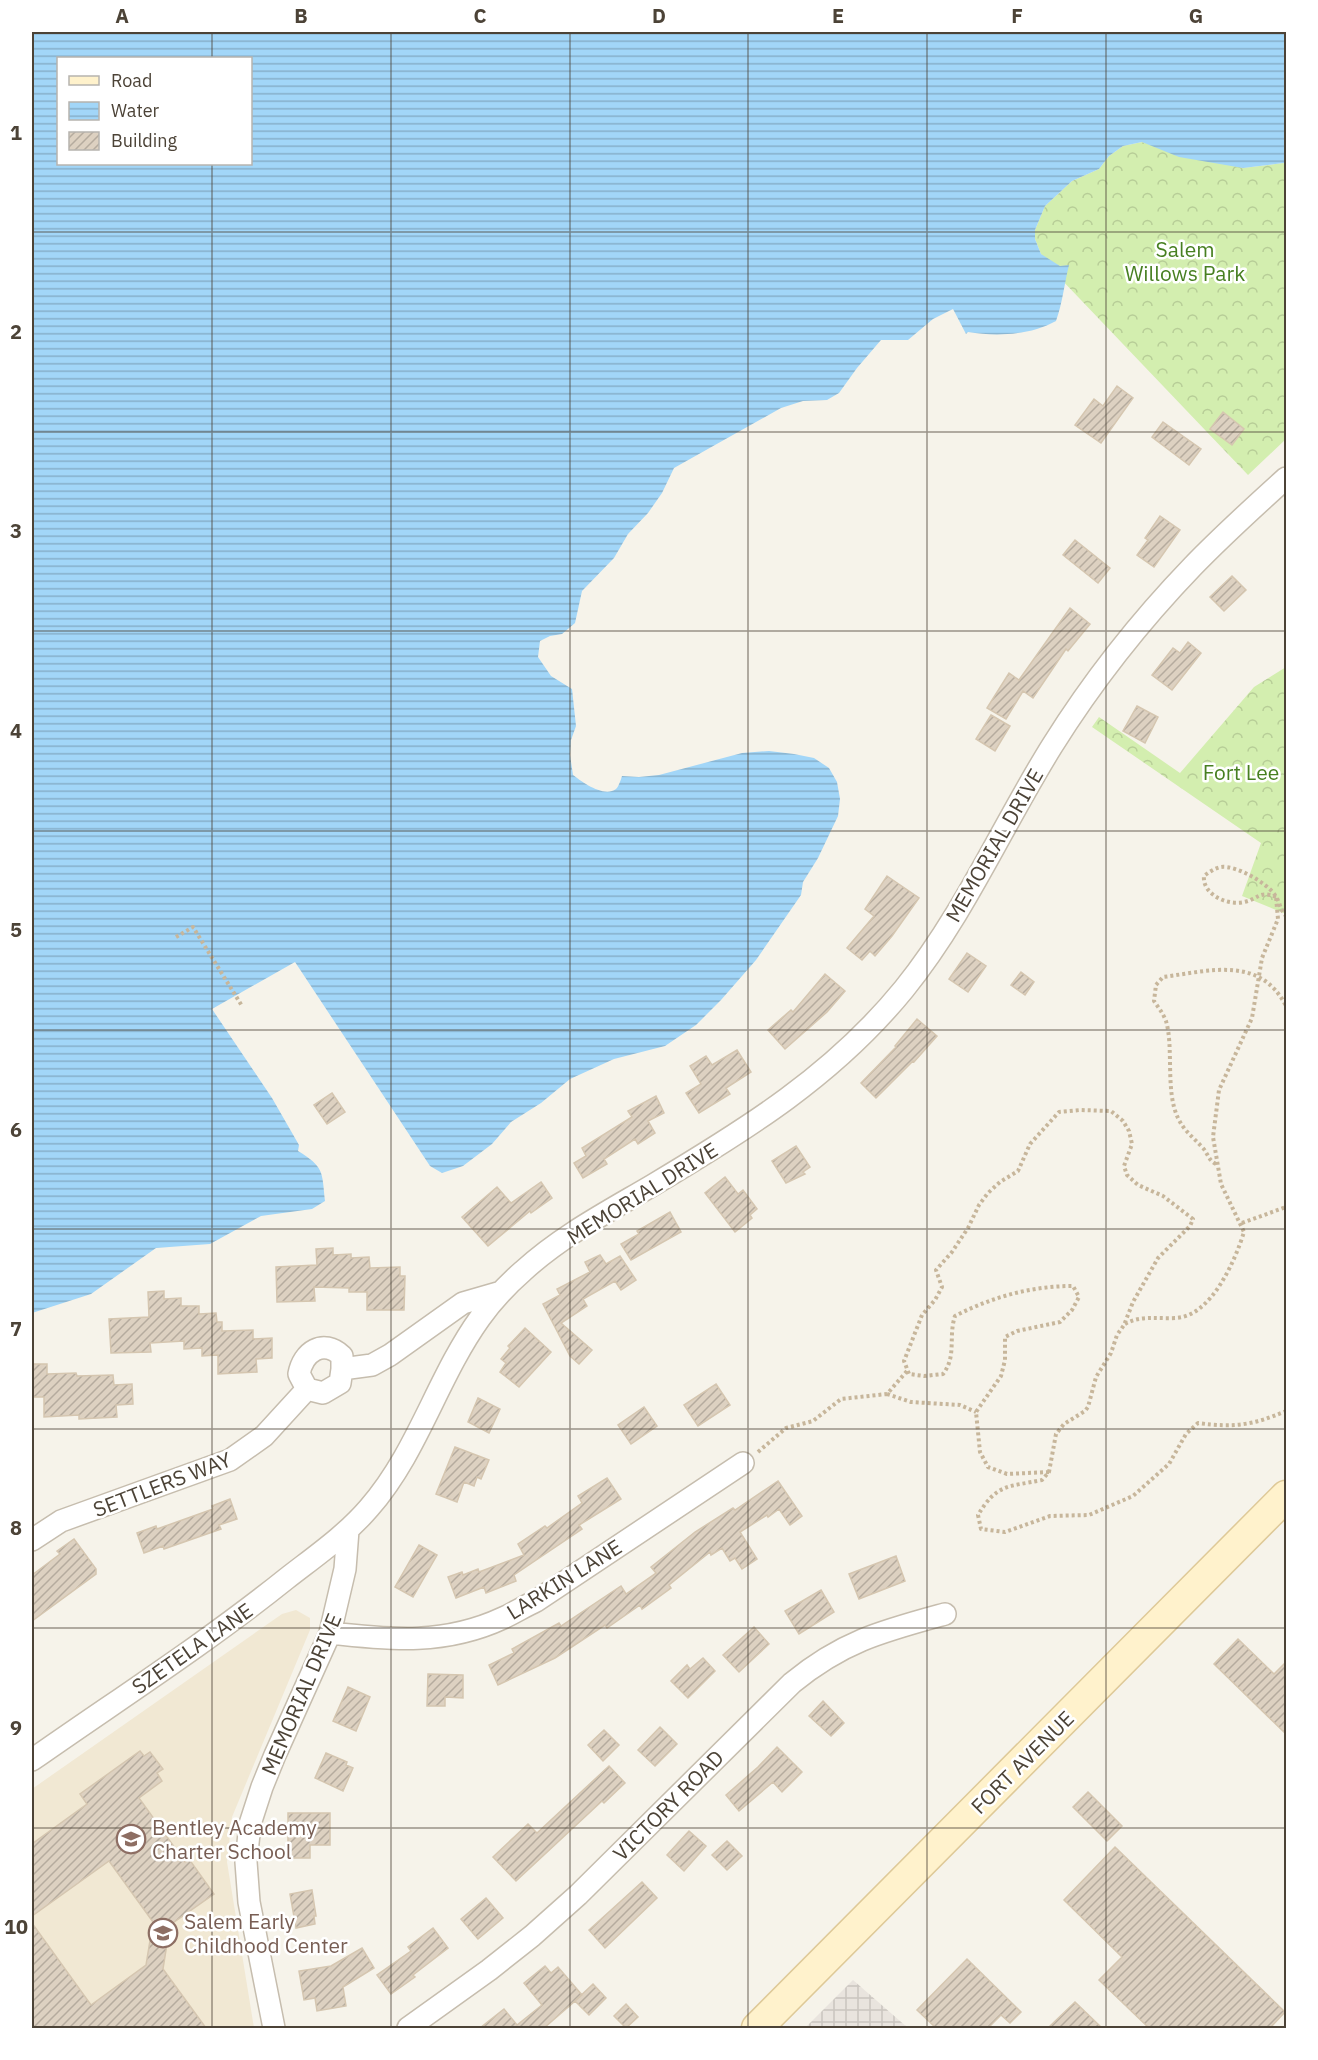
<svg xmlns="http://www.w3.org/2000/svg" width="1318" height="2060" viewBox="0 0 1318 2060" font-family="'IBM Plex Sans',sans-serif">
<defs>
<pattern id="industrial-grid" width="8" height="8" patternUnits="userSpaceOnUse" patternTransform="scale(1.5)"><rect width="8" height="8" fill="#e9e4de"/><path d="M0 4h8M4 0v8" fill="none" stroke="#cac5bf"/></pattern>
<pattern id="forest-crowns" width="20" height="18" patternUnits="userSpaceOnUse" patternTransform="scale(1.5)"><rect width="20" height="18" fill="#d3eeaf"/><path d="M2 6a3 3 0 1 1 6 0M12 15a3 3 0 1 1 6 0" fill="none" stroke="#b7cd97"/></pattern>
<pattern id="water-rules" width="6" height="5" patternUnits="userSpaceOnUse" patternTransform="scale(1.5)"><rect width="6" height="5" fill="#a2d6f8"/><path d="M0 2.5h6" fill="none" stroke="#86afca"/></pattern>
<pattern id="building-hatch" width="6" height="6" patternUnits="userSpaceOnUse" patternTransform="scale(1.5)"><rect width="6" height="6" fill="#ddd1c1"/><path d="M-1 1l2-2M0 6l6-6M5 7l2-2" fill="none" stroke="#b5ab9e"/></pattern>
</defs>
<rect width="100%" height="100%" fill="#f6f3ea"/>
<path fill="url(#industrial-grid)" d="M853 1980 908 2028H805Z"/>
<path fill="#f1e8d3" d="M296 1610 310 1618V1630L232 1817 227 1862 254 2028H32V1789L282 1614Z"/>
<path fill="url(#forest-crowns)" d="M1142 142 1243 168 1283 163 1286 164V439L1248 475 1059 277 1041 254 1035 239V230L1045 206 1072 181 1099 169 1109 156 1123 146Z
M1286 667V914L1242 896 1261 843 1092 727 1099 717 1180 773 1254 687Z"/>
<path fill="url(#water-rules)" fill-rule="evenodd" d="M32 32H1286V164L1283 163 1243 168 1179 157 1142 142 1123 146 1109 156 1099 169 1072 181 1045 206 1035 230V239L1041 254 1060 266 1069 265C1064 285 1063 301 1056 321 1031 335 997 337 968 332L966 334 953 309 933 319 908 340H881L857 368 839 393 827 400 803 401 781 408 674 468 662 493 648 513 628 534 614 558 582 591 575 623 562 634 550 636 540 641 538 657 551 676 572 689 576 726 571 740 570 755 573 775C582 782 604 798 616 789 619 786 621 779 622 776L639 777 659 775 742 753 769 751 794 754 814 758 829 768 837 782 840 799 838 816 818 858 803 882 801 895 756 960 721 1000 696 1025 665 1046 614 1059 570 1079 541 1103 511 1122 492 1144 463 1166 442 1173 430 1166 295 962 212 1009 272 1098 299 1145 298 1151C324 1167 322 1171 325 1201L312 1209 261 1216 210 1244 156 1248 91 1294 32 1313ZM58 58H250V164H58Z"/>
<path fill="url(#building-hatch)" stroke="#d5c6b0" stroke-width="1.5" d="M1117 386 1133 398 1101 443 1075 425 1094 399 1103 406Z
M1223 412 1244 429 1232 445 1210 429Z
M1163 422 1201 449 1189 465 1152 437Z
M1160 516 1180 530 1154 567 1137 555 1148 540 1145 538Z
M1075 540 1110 568 1098 583 1063 555Z
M1232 576 1246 590 1224 611 1210 597Z
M1070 608 1090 624 1068 651 1066 649 1033 698 1023 691 1006 719 987 708 1009 673 1019 680Z
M1188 642 1201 653 1172 690 1152 675 1173 648 1180 653Z
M1137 706 1158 717 1145 743 1123 731Z
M991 715 1010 726 995 751 976 739Z
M887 876 919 898 892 936 875 956 870 951 862 960 847 948 874 916 865 909Z
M967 953 986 966 968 992 949 979Z
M1021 972 1034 982 1025 995 1011 985Z
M825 974 845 991 827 1012 785 1049 768 1030 791 1010 793 1012Z
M917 1019 937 1036 914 1062 913 1061 876 1098 861 1083 896 1047 895 1046Z
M737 1050 751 1072 726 1088 730 1094 699 1113 686 1093 701 1084 690 1066 706 1056 712 1065Z
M332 1093 345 1112 327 1124 314 1105Z
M656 1096 664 1113 648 1121 655 1133 638 1144 635 1139 604 1159 607 1164 583 1178 574 1163 586 1156 582 1148 632 1117 628 1111Z
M796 1146 810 1167 803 1172 805 1174 786 1183 772 1161Z
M725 1177 738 1194 743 1190 757 1209 750 1215 752 1218 735 1232 705 1193Z
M541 1182 552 1198 531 1213 530 1211 488 1246 462 1217 497 1187 511 1203Z
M670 1212 681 1232 631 1260 621 1244 639 1234 637 1231Z
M333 1248V1255L351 1254V1258L369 1257 370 1268 400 1267V1276H405L404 1310H367V1292H349V1288L314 1287 315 1301 277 1302 276 1267 317 1265 316 1249Z
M600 1255 606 1264 620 1256 636 1280 621 1290 615 1281 583 1299 587 1306 561 1323 592 1350 579 1364 570 1356 543 1304 560 1295 557 1289 590 1272 585 1262Z
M164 1291V1299L181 1298V1306H199V1314L216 1313 217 1322H222V1331L253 1330V1339L272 1338V1358L256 1359 257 1372 218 1374V1355L202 1356V1348L184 1349V1341L150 1343 151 1352 111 1353 109 1319 149 1317 148 1292Z
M525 1328 551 1352 519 1387 500 1372 506 1363 501 1359 510 1348 508 1346Z
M32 1364H47V1374L76 1373 77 1376 113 1375 114 1385 132 1384 133 1404 116 1405 117 1417 79 1419V1415L44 1417V1397H32Z
M716 1384 730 1405 698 1426 684 1405Z
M478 1398 500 1409 489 1433 468 1422Z
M644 1407 657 1426 631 1444 618 1425Z
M455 1447 489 1460 481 1479 477 1477 474 1486 464 1482 457 1502 436 1494Z
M607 1478 621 1499 579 1525 582 1529 514 1575 516 1581 486 1593 484 1587 456 1598 448 1577 462 1572 463 1575 478 1569 479 1572 524 1555 518 1544 545 1526 547 1528 582 1503 578 1496Z
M778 1481 802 1516 790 1525 779 1509 768 1517 767 1515 740 1532 757 1559 742 1569 735 1558 730 1561 722 1548 711 1555 710 1552 669 1585 671 1588 642 1609 640 1605 607 1628 605 1625 555 1658 498 1685 489 1665 514 1653 512 1649 559 1623 561 1626 621 1586 626 1594 656 1573 651 1567 695 1532 733 1508 735 1510Z
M230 1499 237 1519 219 1525 221 1529 164 1549 163 1546 144 1553 137 1533 156 1526 157 1529 213 1509 212 1506Z
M74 1539 96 1569V1574L32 1621V1575L60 1554 57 1551Z
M419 1545 437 1555 413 1597 395 1587Z
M896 1556 905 1581 859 1599 849 1574Z
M821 1590 834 1612 799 1634 785 1611Z
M754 1627 769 1644 739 1672 723 1655Z
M1238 1639 1274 1674 1287 1661V1735L1214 1664Z
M703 1658 715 1671 688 1698 671 1681 687 1665 690 1669Z
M428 1674 463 1675V1698L445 1697V1706H427Z
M348 1687 370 1697 356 1731 333 1721Z
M823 1701 844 1723 831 1736 809 1716Z
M660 1727 677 1744 655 1766 638 1750Z
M604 1730 619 1745 603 1761 588 1745Z
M777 1747 802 1772 782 1792 773 1782 739 1811 726 1795 758 1767Z
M140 1751 144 1756 150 1752 163 1769 157 1773 162 1781 139 1798 185 1862 189 1859 214 1894 170 1925 163 1969 206 2028H32V1923L91 2005 146 1965 153 1922 109 1861 32 1916V1844L87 1804 80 1794Z
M326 1753 347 1762 346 1765 353 1768 343 1791 315 1778Z
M609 1766 625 1783 604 1803 602 1801 516 1881 493 1857 528 1824 537 1833Z
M1088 1792 1122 1826 1107 1841 1073 1807Z
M288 1813H330V1845H310V1858H288Z
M689 1831 706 1846 684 1871 667 1855Z
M727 1841 742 1856 727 1870 712 1855Z
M1115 1847 1285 2012 1270 2028H1149L1099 1980 1122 1957 1064 1900Z
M642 1882 657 1898 605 1948 589 1930Z
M312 1890 316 1916H314L315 1924 296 1928 290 1894Z
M486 1898 503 1918 478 1939 461 1919Z
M433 1928 448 1948 413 1975 415 1977 391 1994 377 1975 411 1951 408 1947Z
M362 1948 374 1968 343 1987 346 2006 317 2011 315 1998 304 2000 299 1971 331 1966Z
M967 1959 1021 2012 1010 2023 1001 2015 988 2028H936L917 2010Z
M545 1966 551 1973 558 1967 582 1995 544 2028H480L504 2009 517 2025 542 2005 524 1983Z
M593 1984 606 1998 589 2015 575 2001Z
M1075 2002 1102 2028H1048Z
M626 2004 638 2017 626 2028 614 2016Z"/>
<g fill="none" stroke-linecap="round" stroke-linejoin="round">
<g stroke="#c6bdae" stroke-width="24">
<path id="street" d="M342 1369 340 1383 323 1393 307 1389 299 1374C303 1352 323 1338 342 1356V1369L372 1365 390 1355 463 1303 501 1292
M32 1540 61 1521 230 1460 264 1436 307 1389
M330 1633C392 1640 445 1645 503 1618 514 1613 525 1606 536 1601L743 1463
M32 1760C116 1701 205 1644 286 1579 314 1557 345 1536 369 1508 418 1452 437 1378 480 1318 492 1301 507 1285 523 1271 561 1236 609 1211 653 1185 747 1129 834 1075 904 989 964 915 1002 826 1052 746 1092 682 1140 621 1193 566 1223 535 1255 506 1286 478
M274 2028 249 1902 246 1862 250 1824 262 1787 275 1755 330 1633 345 1569 348 1530
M408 2028 489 1970 532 1936 578 1895 792 1683C843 1641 883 1631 945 1614"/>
</g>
<g stroke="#dec998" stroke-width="33">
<path id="secondary" d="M757 2028 1286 1496"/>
</g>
<path stroke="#c7b69b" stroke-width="4" stroke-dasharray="3 3" stroke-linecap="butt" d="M1276 897C1259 890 1259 899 1244 902 1227 906 1202 894 1204 876 1209 872 1215 868 1221 867 1236 865 1267 883 1275 895 1280 902 1280 910 1286 916
M176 937 193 927 242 1006
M1216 1164C1208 1160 1208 1153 1202 1147 1193 1137 1184 1131 1178 1118 1165 1091 1174 1048 1166 1021 1163 1013 1158 1007 1154 1001L1156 985 1163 977C1209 971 1260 955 1286 1006
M1242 1223 1286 1207
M1125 1324C1140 1315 1157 1319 1175 1318 1211 1317 1235 1261 1244 1232L1221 1184 1213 1137 1219 1090 1252 1018 1262 958 1278 919 1276 897
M887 1394 911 1402 960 1405 976 1412
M758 1452 786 1428 813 1421 841 1399 887 1394 907 1371
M1049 1472 1007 1474 988 1467 980 1452 976 1412 1001 1376 1005 1360V1337L1017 1331 1060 1322 1072 1310 1079 1297 1073 1286C1031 1286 992 1297 955 1316 948 1337 957 1356 943 1374L924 1376 909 1374 904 1361 922 1315 935 1300 942 1287 936 1270 952 1252 968 1228 979 1205 988 1193 1000 1182 1018 1171 1030 1144 1059 1112 1080 1110 1111 1111 1123 1121 1129 1131 1132 1144 1124 1166 1127 1175 1138 1185 1163 1196 1193 1219 1190 1226 1158 1258 1133 1302 1124 1325 1117 1335 1111 1353 1096 1377 1088 1407 1085 1411 1064 1424 1056 1434 1049 1472 1042 1480C1009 1487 997 1483 978 1515L981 1529 1005 1532 1050 1516 1089 1515 1133 1496 1169 1464 1186 1434 1198 1423C1235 1428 1253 1425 1286 1411"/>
<use href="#street" stroke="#fff" stroke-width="21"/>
<use href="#secondary" stroke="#fff2cc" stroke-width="30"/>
</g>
<path fill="none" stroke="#4c4337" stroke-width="1.5" stroke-opacity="0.55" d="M212 32V58M391 32V2028M570 32V2028M748 32V2028M927 32V2028M1106 32V2028M212 164V2028M32 232H1286M32 432H1286M32 631H1286M32 831H1286M32 1030H1286M32 1229H1286M32 1429H1286M32 1628H1286M32 1828H1286"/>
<defs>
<g id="school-ring" transform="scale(1.5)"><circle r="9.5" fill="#fff" stroke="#8d6e63" stroke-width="1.5"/><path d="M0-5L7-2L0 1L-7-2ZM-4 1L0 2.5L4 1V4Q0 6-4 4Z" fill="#8d6e63"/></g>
</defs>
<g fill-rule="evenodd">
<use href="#school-ring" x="131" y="1839"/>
<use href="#school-ring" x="163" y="1933"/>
</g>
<g text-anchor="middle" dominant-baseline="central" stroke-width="5" stroke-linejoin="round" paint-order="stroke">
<g font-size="21" fill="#477f21" stroke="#fff">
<text x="1185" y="249">Salem<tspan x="1185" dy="24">Willows Park</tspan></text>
<text x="1241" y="772">Fort Lee</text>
</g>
<g font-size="21" fill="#4c4337" stroke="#fff">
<text transform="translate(994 845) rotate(-60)">MEMORIAL DRIVE</text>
<text transform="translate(642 1193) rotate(-32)">MEMORIAL DRIVE</text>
<text transform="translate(162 1484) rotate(-21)">SETTLERS WAY</text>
<text transform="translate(564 1579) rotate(-32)">LARKIN LANE</text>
<text transform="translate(192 1648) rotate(-35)">SZETELA LANE</text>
<text transform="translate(301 1694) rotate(-67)">MEMORIAL DRIVE</text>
<text transform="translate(1022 1762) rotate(-45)">FORT AVENUE</text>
<text transform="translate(668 1805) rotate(-45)">VICTORY ROAD</text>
</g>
<g font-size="21" fill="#785e54" stroke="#fff" text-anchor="start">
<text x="152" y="1827">Bentley Academy<tspan x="152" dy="24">Charter School</tspan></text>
<text x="184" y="1921">Salem Early<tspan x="184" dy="24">Childhood Center</tspan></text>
</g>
</g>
<rect width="1318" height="2060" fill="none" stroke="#ffffff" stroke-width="66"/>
<rect x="57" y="57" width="195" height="108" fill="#ffffff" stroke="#b7b4af" stroke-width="1.5"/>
<rect x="69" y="76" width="30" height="9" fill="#fff2cc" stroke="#b7b4af" stroke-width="1.5"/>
<text x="111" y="87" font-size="18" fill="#4c4337">Road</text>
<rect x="69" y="102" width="30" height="18" fill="url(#water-rules)" stroke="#b7b4af" stroke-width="1.5"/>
<text x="111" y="117" font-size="18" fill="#4c4337">Water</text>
<rect x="69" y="132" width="30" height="18" fill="url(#building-hatch)" stroke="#b7b4af" stroke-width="1.5"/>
<text x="111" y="147" font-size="18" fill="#4c4337">Building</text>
<rect x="33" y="33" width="1252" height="1994" fill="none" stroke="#4c4337" stroke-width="2"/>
<g font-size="20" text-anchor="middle" font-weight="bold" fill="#4c4337">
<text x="122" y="23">A</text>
<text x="301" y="23">B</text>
<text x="480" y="23">C</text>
<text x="659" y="23">D</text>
<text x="838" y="23">E</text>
<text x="1017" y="23">F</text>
<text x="1196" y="23">G</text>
<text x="16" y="140">1</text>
<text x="16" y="339">2</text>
<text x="16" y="538">3</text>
<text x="16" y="738">4</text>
<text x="16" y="937">5</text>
<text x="16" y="1137">6</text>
<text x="16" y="1336">7</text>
<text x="16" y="1535">8</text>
<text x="16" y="1735">9</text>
<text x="16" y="1934">10</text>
</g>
</svg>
